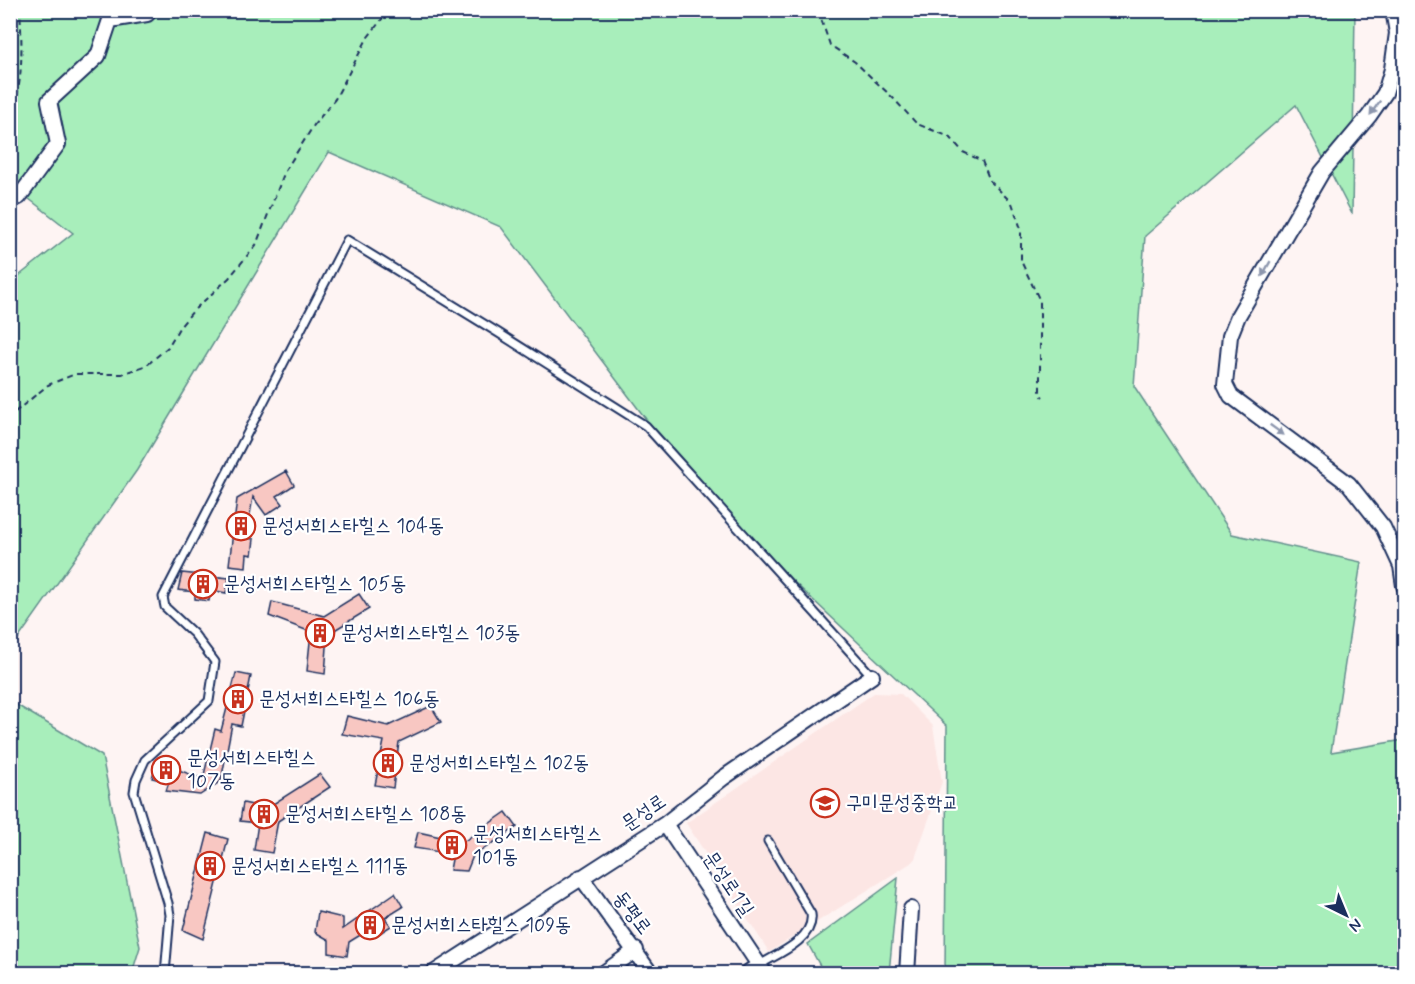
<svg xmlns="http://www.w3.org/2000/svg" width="1415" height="984" viewBox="0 0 1415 984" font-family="Mynerve,'Poor Story',sans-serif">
<rect width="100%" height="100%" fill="#fef4f3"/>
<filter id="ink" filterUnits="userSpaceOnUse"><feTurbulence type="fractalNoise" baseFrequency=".0167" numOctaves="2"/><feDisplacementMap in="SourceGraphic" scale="12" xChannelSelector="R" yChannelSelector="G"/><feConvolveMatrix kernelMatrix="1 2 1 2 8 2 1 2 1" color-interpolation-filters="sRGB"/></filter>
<g filter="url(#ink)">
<path fill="#fce6e4" d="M874 693 901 694 933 726 942 782 914 861 769 952 686 823Z"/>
<path fill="#a8eebb" stroke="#628e8c" stroke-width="1.5" d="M11 11H1355L1352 214 1296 105 1145 236 1134 386 1232 534 1361 562 1331 752 1404 740V973H945L947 726 794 582 661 439 501 227 329 152 137 470 11 649V282L73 233 11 185Z
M10 701 102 756 140 947 132 973H11Z
M898 878 889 973H824L808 944Z"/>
<path fill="#f8c7c2" stroke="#1b2f5e" stroke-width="1.5" d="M286 471 294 485 277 496 283 504 266 515 253 497 246 538 254 539 252 555 247 554 246 567 229 565 237 499Z
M182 573 229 578 226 593 211 590 209 601 195 599V592L178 590Z
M359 594 369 609 328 634 325 674 307 671 311 632 269 616 272 602 324 616Z
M236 673 251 676 241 726 232 724 221 781 200 795 166 791 169 782 152 778 157 762 203 779 215 729 221 731Z
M431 706 441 722 399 742 393 788 375 785 384 741 342 734 347 716 388 726Z
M320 774 330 787 278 821 272 853 254 850 258 823 240 821 243 803 267 808Z
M506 812 517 827 473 856 467 871 450 870 453 854 414 848 418 832 463 842Z
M208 833 228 839 203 939 183 930Z
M395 893 403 907 385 918 391 926 375 936 370 929 349 942 347 956 329 953V940L315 932 318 912 343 918V929Z"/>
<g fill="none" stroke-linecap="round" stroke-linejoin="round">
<g stroke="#1b2f5e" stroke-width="11">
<path id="service" d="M759 965C778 954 815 939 811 914L768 841
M165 974 170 915 168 903 134 792 136 780 145 760 209 701 215 662 194 634 165 607 163 597 347 240 497 332 646 426 872 676"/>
</g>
<g stroke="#1b2f5e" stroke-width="18">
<path id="minor" d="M1393 10 1397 33 1404 35
M1397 33 1392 69 1385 93 1369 116 1322 172 1238 316 1230 336 1225 384 1231 396 1349 484 1383 527 1401 566 1404 586
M10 193 19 197 58 144 49 101 98 56 110 20 147 14 148 10
M665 824 765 974
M581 877 651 974
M432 974 665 824 723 778 872 676
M602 974 636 950
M746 974 759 965
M907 974 911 909"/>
</g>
<path stroke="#1b2f5e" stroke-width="2" stroke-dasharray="6 4.5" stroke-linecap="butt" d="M818 10 830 45 855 62 893 98 917 124 950 137 963 152 982 161 990 181 1012 203 1021 229V261L1040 301V394L1043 397
M10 116C24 88 22 41 20 10
M10 422 15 412 48 385 75 374H122L147 365 168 347 179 328 193 311 229 278 256 245 285 171 314 125 335 99 368 37 389 10"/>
<use href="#service" stroke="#fff" stroke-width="7"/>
<use href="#minor" stroke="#fff" stroke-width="14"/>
</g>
<defs><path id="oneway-solid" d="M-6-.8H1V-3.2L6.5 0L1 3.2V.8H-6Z" transform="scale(1.5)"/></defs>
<g fill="#8d97ae">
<use href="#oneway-solid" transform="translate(1375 108) rotate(125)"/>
<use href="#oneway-solid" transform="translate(1266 269) rotate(120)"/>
<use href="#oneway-solid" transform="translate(1277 430) rotate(36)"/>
</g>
</g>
<defs>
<g id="building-ring" transform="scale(1.5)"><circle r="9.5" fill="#fff" stroke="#c8321e" stroke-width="1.5"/><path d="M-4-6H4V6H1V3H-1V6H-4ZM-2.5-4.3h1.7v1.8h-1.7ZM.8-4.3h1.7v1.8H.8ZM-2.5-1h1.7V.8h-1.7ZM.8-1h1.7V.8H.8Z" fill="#c8321e"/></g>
<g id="school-ring" transform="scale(1.5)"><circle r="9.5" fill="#fff" stroke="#c8321e" stroke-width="1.5"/><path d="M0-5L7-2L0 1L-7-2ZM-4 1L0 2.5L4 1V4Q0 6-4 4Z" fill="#c8321e"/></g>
</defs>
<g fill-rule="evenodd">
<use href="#building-ring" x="241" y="526"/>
<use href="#building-ring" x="203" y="584"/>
<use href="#building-ring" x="320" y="633"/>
<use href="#building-ring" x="238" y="699"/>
<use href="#building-ring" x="388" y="763"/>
<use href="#building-ring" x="166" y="770"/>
<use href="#school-ring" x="825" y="803"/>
<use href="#building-ring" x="264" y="814"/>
<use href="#building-ring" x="452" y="845"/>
<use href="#building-ring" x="210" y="866"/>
<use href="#building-ring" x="370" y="925"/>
</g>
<g text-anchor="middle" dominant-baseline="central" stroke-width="4.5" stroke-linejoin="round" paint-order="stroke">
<g font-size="20" fill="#1b2f5e" stroke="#fff" text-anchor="start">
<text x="262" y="526">문성서희스타힐스 104동</text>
<text x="224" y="584">문성서희스타힐스 105동</text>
<text x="341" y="633">문성서희스타힐스 103동</text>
<text x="259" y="699">문성서희스타힐스 106동</text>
<text x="187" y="758">문성서희스타힐스<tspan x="187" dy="23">107동</tspan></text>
<text x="409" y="763">문성서희스타힐스 102동</text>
<text x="846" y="803">구미문성중학교</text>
<text x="285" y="814">문성서희스타힐스 108동</text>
<text x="473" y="834">문성서희스타힐스<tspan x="473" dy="23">101동</tspan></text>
<text x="231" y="866">문성서희스타힐스 111동</text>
<text x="391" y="925">문성서희스타힐스 109동</text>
</g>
<g font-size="20" fill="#1b2f5e" stroke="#fff">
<text transform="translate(644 813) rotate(-34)">문성로</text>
<text transform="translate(728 884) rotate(56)">문성로1길</text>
<text transform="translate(632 913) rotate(53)">동평로</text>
</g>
</g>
<rect width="1415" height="984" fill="none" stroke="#fff" stroke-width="36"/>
<rect x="18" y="18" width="1379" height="948" fill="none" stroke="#1b2f5e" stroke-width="2" filter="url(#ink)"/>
<g transform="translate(1346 915) rotate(137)" stroke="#ffffff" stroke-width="4.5" paint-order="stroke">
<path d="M0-4.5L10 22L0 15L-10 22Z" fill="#1b2f5e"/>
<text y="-9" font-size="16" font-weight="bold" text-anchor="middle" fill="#1b2f5e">N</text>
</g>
</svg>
